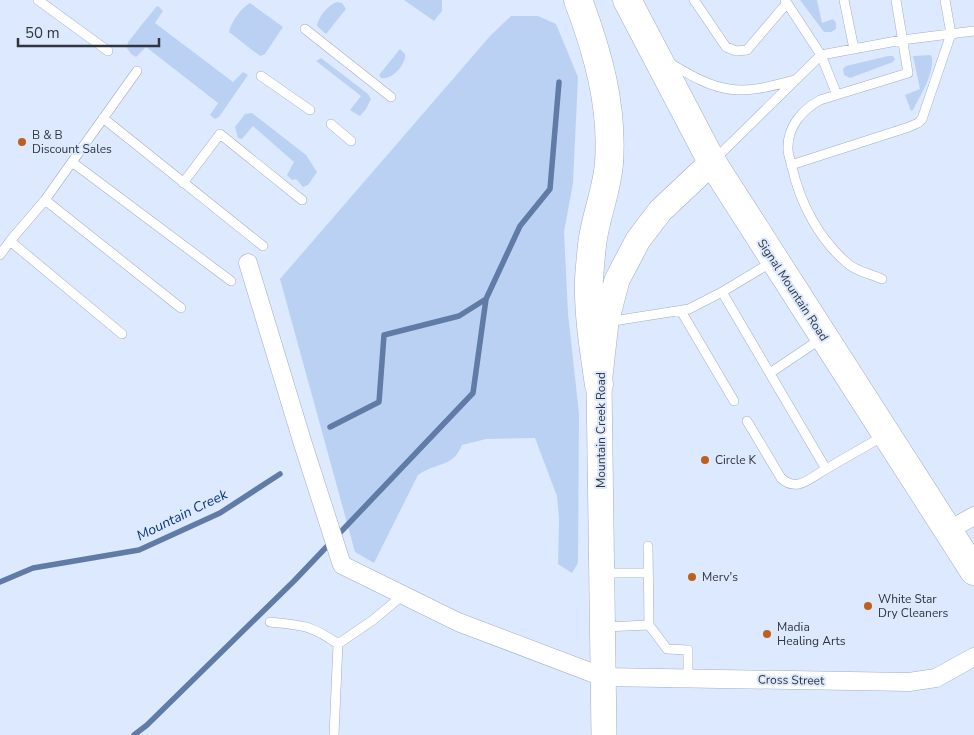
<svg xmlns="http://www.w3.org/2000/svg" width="974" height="735" viewBox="0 0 974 735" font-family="'Nunito Sans',sans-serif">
<rect width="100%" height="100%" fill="#dce9ff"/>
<path fill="#bbd1f4" d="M404 0H442V11L434 21Z
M800 0H817L822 23 833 19 836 23V29L831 32H824Z
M337 2 342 3 346 9 326 34 317 26C318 17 328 5 337 2Z
M250 3 283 27 265 54 260 56 229 32C231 22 241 8 250 3Z
M158 6 163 11 155 23 233 82 243 72 248 75 219 117 215 119 210 115 218 103 146 47 136 57 131 54 127 48 128 42 156 7Z
M511 16H538L556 24 578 77 573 183 564 232 568 313 579 414 578 563 572 573 558 564 559 519 557 496 535 438 486 439 462 445C453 468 436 462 418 475L374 563 355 552 280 279 491 35Z
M400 49 405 54C406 65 392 80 381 78L379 75Z
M930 55 932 57C934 75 921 94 913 110L911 111 905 95 920 89 913 56Z
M888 56H893L895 59 893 62 850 78 844 75 843 69 846 66Z
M321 58 368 94 371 99 366 109 360 116 350 110 361 96 316 61Z
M252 113 306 155 317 172 308 185 303 187 296 179 292 180 287 175 294 162 253 126 242 139 238 138 235 127 245 114Z"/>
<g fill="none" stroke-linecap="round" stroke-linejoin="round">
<path stroke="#607ba6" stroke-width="5.5" d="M330 427 379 402 384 335 459 316 486 299
M0 582 33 568 139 550 220 513 280 474
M134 735 147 725 294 581 473 393 486 299 520 226 550 189 559 82"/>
<g stroke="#a2aec3" stroke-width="10">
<path id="lane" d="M38 0 108 51
M694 0 726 47 736 51 747 50 787 3
M785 0 821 55 837 95
M844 0 854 49
M305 29 391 97
M668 62C687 73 707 86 729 89 750 93 775 85 795 80
M137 71 72 162 231 281
M261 76 310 110
M103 118 263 246
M331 124 351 141
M714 160 821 55 902 40 974 31
M72 162 45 200 181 308
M791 165 909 127 918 123 922 119 951 34 945 0
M183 183 220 134 302 200
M45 200 10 241 122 334
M0 255 10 241
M772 262 722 292 826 469 885 435
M882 279C871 274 855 271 847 263 819 239 800 203 792 167 791 162 788 155 788 149 787 127 802 110 820 100L908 73 896 0
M681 311 734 401
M607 322 689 309 722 292
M770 373 822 338
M747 421 781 478C797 493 810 478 826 469
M648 546 649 625 667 649 688 650V679
M603 573H648
M270 622C302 625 311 625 338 644L373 620 403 595
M604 627 649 625
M334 735 338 644"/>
</g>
<g stroke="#a2aec3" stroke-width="19">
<path id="street" d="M248 263 303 444 342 565 458 622 603 677 909 682 936 678 974 657
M947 531 974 516"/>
</g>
<g stroke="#a2aec3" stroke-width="26">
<path id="secondary" d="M604 735 599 385 606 322 617 280 638 240 660 211 712 162"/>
</g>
<g stroke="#a2aec3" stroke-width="29">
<path id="primary" d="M578 0C598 53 613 106 609 163 607 189 597 213 593 238 591 251 590 266 589 279 588 315 594 350 599 385
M627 0 712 162 974 571"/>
</g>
<use href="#lane" stroke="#fff" stroke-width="9"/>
<use href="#street" stroke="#fff" stroke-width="18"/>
<use href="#secondary" stroke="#fff" stroke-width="25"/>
<use href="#primary" stroke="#fff" stroke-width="28"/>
</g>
<g fill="#bf5f1d" stroke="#dce9ff" stroke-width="2">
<circle cx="22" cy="142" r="5"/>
<circle cx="705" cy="460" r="5"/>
<circle cx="692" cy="577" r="5"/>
<circle cx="868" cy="606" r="5"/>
<circle cx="767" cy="634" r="5"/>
</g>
<g text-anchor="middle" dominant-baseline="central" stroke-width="4" stroke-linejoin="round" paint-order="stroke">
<g font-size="12" fill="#31363e" stroke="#dce9ff" text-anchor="start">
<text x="32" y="135">B &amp; B<tspan x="32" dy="14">Discount Sales</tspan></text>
<text x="715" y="460">Circle K</text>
<text x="702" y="577">Merv's</text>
<text x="878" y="599">White Star<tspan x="878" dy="14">Dry Cleaners</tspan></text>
<text x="777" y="627">Madia<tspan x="777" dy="14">Healing Arts</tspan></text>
</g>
<g font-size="12" fill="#31363e" stroke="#dce9ff">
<text transform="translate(793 290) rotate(57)">Signal Mountain Road</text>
<text transform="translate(601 430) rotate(-90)">Mountain Creek Road</text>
<text transform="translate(791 680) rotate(1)">Cross Street</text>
</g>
<g font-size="14" font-style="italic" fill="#0c387d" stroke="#dce9ff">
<text transform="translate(182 515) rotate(-26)">Mountain Creek</text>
</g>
</g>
<path d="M18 38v8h141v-8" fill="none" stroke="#31363e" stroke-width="2.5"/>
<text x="25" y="38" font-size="15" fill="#31363e" stroke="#dce9ff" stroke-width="4" paint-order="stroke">50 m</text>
</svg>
